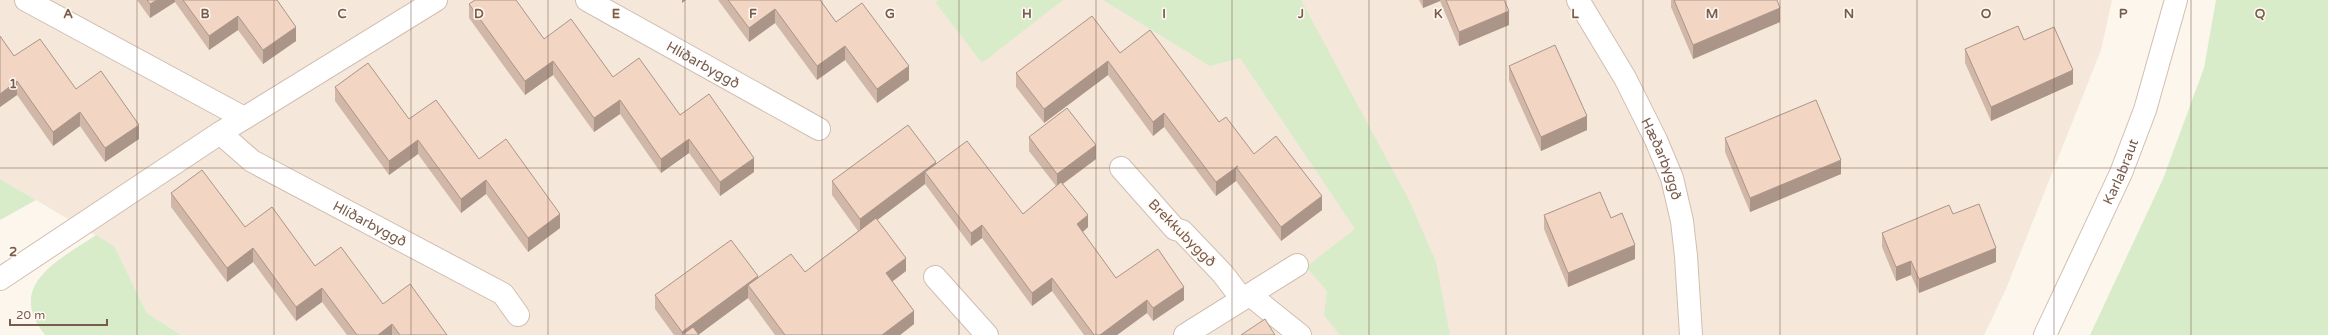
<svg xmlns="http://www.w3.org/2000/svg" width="2328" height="335" viewBox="0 0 2328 335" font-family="'Varela Round',sans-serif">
<rect width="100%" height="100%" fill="#fdf6ec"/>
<path fill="#f5e8da" d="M0 0H2112L2101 50 2006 289 1984 335H181L147 313 114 246 0 179Z"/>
<path fill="#d8ecc9" d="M939 0H1063L982 63 935 2Z
M1103 0H1301L1410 202 1436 262 1450 335H1340L1324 315 1327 291 1306 267 1355 229 1240 58 1210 66Z
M2216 0H2328V335H2090L2163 179 2204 68Z
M0 179 36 200 0 220Z
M96 235 114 246 147 313 181 335H45C5 285 59 260 96 235Z"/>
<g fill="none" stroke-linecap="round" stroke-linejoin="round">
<g stroke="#d1beb0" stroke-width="24">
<g id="minor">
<path d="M26 0 244 118"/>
<path id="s1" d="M587 0 819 129"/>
<path id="s2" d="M1578 0 1625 78 1656 140 1672 178 1682 221 1686 256 1691 335"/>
<path id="s3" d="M220 133 252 161 503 294 518 315"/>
<path d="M1121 168 1175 229 1182 231 1223 274 1242 299"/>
<path d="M935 277 987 335"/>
<path d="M0 279 220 133 436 0"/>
<path d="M1250 295 1300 335"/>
<path d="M1185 335 1297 265"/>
<path id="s4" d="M2045 335 2121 173 2145 110 2176 0"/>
</g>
</g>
<use href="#minor" stroke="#fff" stroke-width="22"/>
</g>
<path fill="#d1b7a8" d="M137 0H277L296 41 263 64 238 30 209 50 175 2 150 18Z
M718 0H820L836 22 909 80 877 103 845 60 817 80 775 23 749 42Z
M1419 0H1504L1509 25 1459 46 1440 1 1423 8Z
M1671 0H1777L1780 22 1693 59 1671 7Z
M469 4 544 39 680 115 754 172 720 196 689 153 661 173 620 114 594 132 553 75 525 95 469 18Z
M0 36 14 56 76 89 139 139 105 162 80 126 53 146 17 95 0 107Z
M2024 40 2073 84 1991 121 1965 63V49Z
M1120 53 1219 122 1254 154 1322 210 1281 241 1236 181 1216 196 1164 127 1153 136 1108 75 1044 123 1016 87V73Z
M1509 66 1587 130 1541 151 1509 80Z
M335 87 409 119 479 159 560 228 528 252 486 194 461 213 418 154 389 175 335 101Z
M1029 137 1096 159 1063 184 1088 227 1083 232 1116 278 1184 300 1153 321 1147 313 1117 335H1084L1052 291 1032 306 982 238 971 246 925 184 877 220 906 271 892 282 914 324 900 335H775L748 298 698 335H699H674L655 309V295L758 277 805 272 858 231 832 195V181L936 164 1023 214 1056 186 1029 151Z
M1725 138 1841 174 1750 212 1725 152Z
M171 193 245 227 383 304 447 335H347L322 302 296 321 253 262 227 282 171 207Z
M1953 214 1996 262 1919 293 1911 275 1896 281 1882 247V233Z
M1544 215 1611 218 1635 259 1568 287 1544 229Z"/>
<path fill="#aa9588" d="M157 0H175V2L150 18V4Z
M682 0H686L682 3Z
M1423 0H1440V1L1423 8Z
M1780 8V22L1693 59V45Z
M775 9V23L749 42V28Z
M1509 11V25L1459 46V32Z
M238 16V30L209 50V36Z
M296 27V41L263 64V50Z
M845 46V60L817 80V66Z
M553 61V75L525 95V81Z
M1108 61V75L1044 123V109Z
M909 66V80L877 103V89Z
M2073 70V84L1991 121V107Z
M17 81V95L0 107V94Z
M620 100V114L594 132V118Z
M80 112V126L53 146V132Z
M1164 113V127L1153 136V122Z
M1587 116V130L1541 151V137Z
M139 125V139L105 162V148Z
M689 139V153L661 173V159Z
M418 140V154L389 175V161Z
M1096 145V159L1057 188V174Z
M754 158V172L720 196V182Z
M1841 160V174L1750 212V198Z
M936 162V176L925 172V184L860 233V219Z
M1236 167V181L1216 196V182Z
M486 180V194L461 213V199Z
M1322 196V210L1281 241V227Z
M560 214V228L528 252V238Z
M1088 215V227L1077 237V224Z
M982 225V238L971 246V233Z
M1635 245V259L1568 287V273Z
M253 248V262L227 282V268Z
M1996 248V262L1919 293V279Z
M906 258V271L886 286V273Z
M1911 261V275L1896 281V267Z
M758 276V290L748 285V298L698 335H682V332Z
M1052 278V291L1032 306V293Z
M1184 287V300L1153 321V308Z
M322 288V302L296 321V307Z
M1147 300V313L1117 335H1100Z
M914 311V324L900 335H882Z
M392 324V335H378Z"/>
<path fill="#f3d5c3" stroke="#aa9588" d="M147 0H157L150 4Z
M183 0H277L296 27 263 50 238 16 209 36Z
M475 0H516L544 39 571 19 613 77 639 58 680 115 709 94 754 158 720 182 689 139 661 159 620 100 594 118 553 61 525 81 469 4Z
M728 0H820L836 22 862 3 909 66 877 89 845 46 817 66 775 9 749 28Z
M1446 0H1504L1509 11 1459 32Z
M1674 0H1777L1780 8 1693 45Z
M1092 16 1120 53 1150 30 1219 122 1226 117 1254 154 1276 136 1322 196 1281 227 1236 167 1238 166 1216 182 1164 113 1153 122 1108 61 1044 109 1016 73Z
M2018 26 2024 40 2054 27 2073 70 1991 107 1965 49Z
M0 36 14 56 40 39 76 89 101 71 139 125 105 148 80 112 53 132 17 81 0 94Z
M1555 45 1587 116 1541 137 1509 66Z
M368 63 409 119 436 100 479 159 506 139 560 214 528 238 486 180 461 199 418 140 389 161 335 87Z
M1816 100 1841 160 1750 198 1725 138Z
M1067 108 1096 145 1057 174 1029 137Z
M908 125 936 162 860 219 832 181Z
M967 141 1023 214 1061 182 1088 215 1077 224 1116 278 1158 249 1184 287 1153 308 1147 300 1100 335H1094L1052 278 1032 293 982 225 971 233 925 172Z
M202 170 245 227 272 207 315 266 341 247 383 304 410 284 447 335H400L392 324 378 335H357L322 288 296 307 253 248 227 268 171 193Z
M1600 192 1611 218 1622 213 1635 245 1568 273 1544 215Z
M1979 204 1996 248 1919 279 1911 261 1896 267 1882 233 1949 205 1953 214Z
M876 218 906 258 886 273 914 311 882 335H785L748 285 791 254 805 272Z
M731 240 758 276 682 332 655 295Z
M1265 319 1275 335H1241Z
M693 327 699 335H682Z"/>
<path fill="none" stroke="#7a5c4d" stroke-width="1" stroke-opacity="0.55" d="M137 0V335M274 0V335M411 0V335M548 0V335M685 0V335M822 0V335M959 0V335M1096 0V335M1232 0V335M1369 0V335M1506 0V335M1643 0V335M1780 0V335M1917 0V335M2054 0V335M2191 0V335M0 168H2328"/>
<g text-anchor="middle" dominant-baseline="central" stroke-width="3" stroke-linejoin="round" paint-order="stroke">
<g font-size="14" fill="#7a5c4d" stroke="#fffaf3">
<text stroke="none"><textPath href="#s1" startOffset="133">Hlíðarbyggð</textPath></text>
<text stroke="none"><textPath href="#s2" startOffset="180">Hæðarbyggð</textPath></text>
<text stroke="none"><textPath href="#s4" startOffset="180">Karlabraut</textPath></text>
<text stroke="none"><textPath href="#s3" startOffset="176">Hlíðarbyggð</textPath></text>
<text transform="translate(1182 233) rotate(45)">Brekkubyggð</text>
</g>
</g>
<g font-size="13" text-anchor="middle" font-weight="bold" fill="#7a5c4d" stroke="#fffaf3" stroke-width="3" stroke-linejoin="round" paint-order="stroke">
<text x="68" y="18">A</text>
<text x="205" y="18">B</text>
<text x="342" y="18">C</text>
<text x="479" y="18">D</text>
<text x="616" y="18">E</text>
<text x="753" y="18">F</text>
<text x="890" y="18">G</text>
<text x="1027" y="18">H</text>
<text x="1164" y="18">I</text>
<text x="1301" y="18">J</text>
<text x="1438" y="18">K</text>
<text x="1575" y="18">L</text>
<text x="1712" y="18">M</text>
<text x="1849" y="18">N</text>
<text x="1986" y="18">O</text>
<text x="2123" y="18">P</text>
<text x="2260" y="18">Q</text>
<text x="13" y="88">1</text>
<text x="13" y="256">2</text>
</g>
<path d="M10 319v6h97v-6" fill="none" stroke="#7a5c4d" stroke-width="2"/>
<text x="16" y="319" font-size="12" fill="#7a5c4d" stroke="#fffaf3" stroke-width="3" paint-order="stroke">20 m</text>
</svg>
